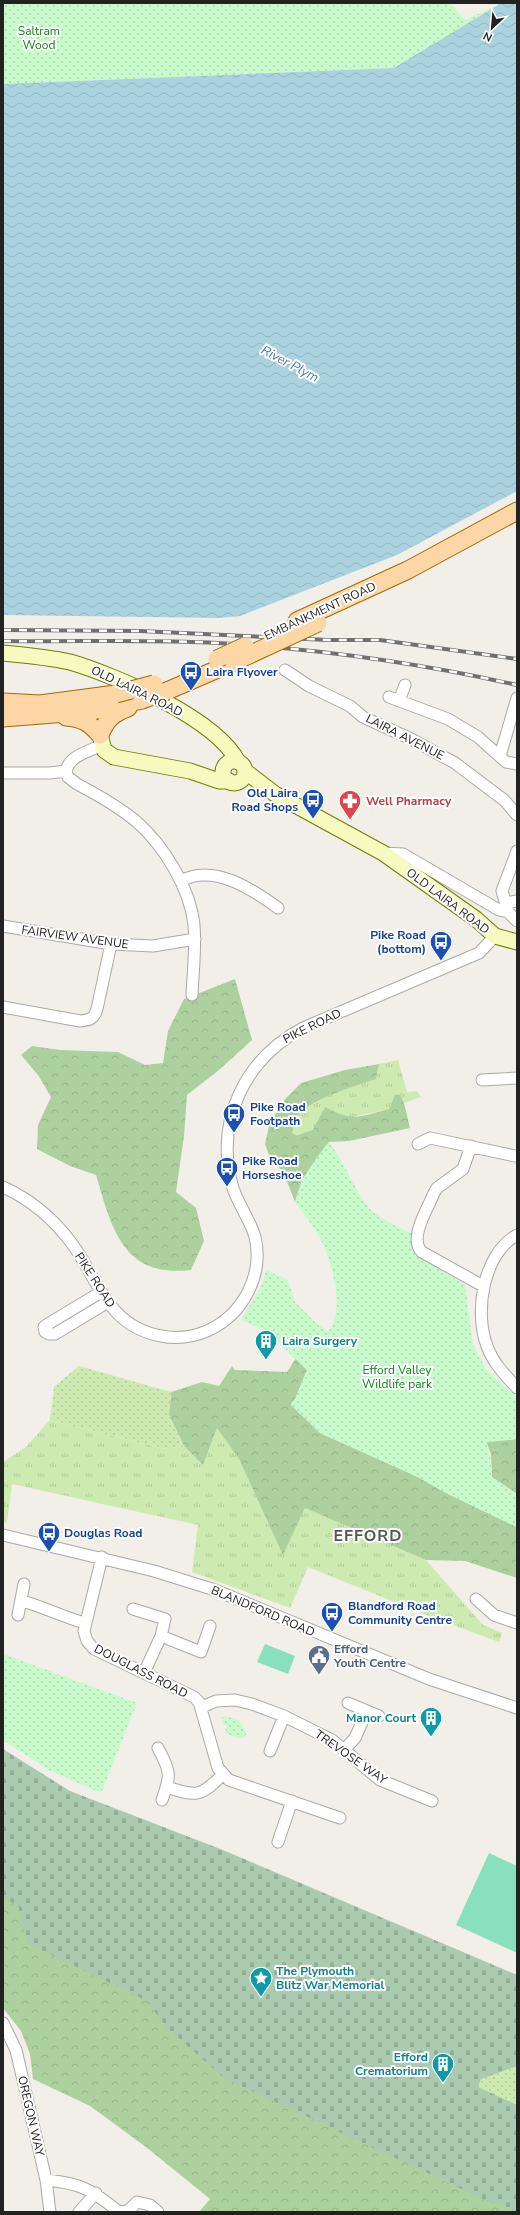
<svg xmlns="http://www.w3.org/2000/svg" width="520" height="2215" viewBox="0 0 520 2215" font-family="'Nunito Sans',sans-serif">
<defs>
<pattern id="grass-tufts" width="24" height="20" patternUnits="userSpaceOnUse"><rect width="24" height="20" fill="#cdebb0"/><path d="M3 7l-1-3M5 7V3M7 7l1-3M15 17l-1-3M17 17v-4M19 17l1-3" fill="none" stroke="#b0c997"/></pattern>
<pattern id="forest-crowns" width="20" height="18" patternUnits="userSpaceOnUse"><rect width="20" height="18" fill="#add19e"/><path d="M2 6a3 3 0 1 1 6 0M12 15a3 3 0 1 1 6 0" fill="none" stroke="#95b388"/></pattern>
<pattern id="cemetery-stones" width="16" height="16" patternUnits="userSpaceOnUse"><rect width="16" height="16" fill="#aacbaf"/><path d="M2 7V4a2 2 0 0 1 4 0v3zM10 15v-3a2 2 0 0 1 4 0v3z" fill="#92ae96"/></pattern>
<pattern id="park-dots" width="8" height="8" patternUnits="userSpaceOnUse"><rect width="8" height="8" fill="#c8facc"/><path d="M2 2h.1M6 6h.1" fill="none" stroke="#acd6af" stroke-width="1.8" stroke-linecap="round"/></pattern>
<pattern id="garden-dots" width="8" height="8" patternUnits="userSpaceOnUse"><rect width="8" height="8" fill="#cdebb0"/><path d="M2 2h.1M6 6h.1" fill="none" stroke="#b0c997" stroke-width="1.8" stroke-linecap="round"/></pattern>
<pattern id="water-waves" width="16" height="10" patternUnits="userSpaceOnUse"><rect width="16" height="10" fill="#aad3df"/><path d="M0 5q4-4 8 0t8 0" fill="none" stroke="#92b5bf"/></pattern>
</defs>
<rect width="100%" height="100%" fill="#f2efe9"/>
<path fill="url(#grass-tufts)" d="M398 1060 407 1092 417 1091 421 1097 404 1103 400 1095 389 1109 348 1118 339 1114C327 1121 306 1138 292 1133 293 1129 293 1122 296 1118 308 1099 356 1086 376 1079L379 1064Z
M50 1420 165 1449 184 1446 203 1465 217 1428 239 1459 283 1554 305 1508 426 1560 483 1625 502 1633 499 1642 434 1618 308 1567 290 1608 192 1572 198 1525 12 1484 7 1523 3 1522V1462L26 1447Z"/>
<path fill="url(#forest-crowns)" d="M235 979 252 1040 219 1070 187 1095 184 1136 176 1192 196 1208 204 1241 191 1270C123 1278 112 1229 96 1175L70 1166 37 1149 38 1125 51 1097 38 1075 21 1055 32 1046 60 1050 118 1052 145 1065 163 1063 168 1031 184 999Z
M379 1064 376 1079C356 1086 308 1099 296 1118 293 1121 293 1129 292 1133L297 1135 313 1130 325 1107C354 1122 358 1117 389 1109L395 1095H400L404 1103 410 1128 349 1141 329 1142 302 1180 295 1202 284 1174 269 1155 265 1144 270 1122 286 1098 301 1083 345 1070Z
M296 1358 307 1370 296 1397 291 1405 320 1433 418 1477 446 1493 517 1527V1578L465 1561 426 1560 305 1508 283 1555 239 1459 217 1428 203 1465 184 1446 169 1415 171 1392 202 1382 219 1386 232 1366 235 1370 287 1372Z
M517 1439V1494L492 1477 491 1454 486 1442Z
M3 1894 157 2005 517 2209V2212H199L210 2199 146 2147 90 2106 33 2079 30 2054 21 2031 3 2008Z"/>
<path fill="url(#cemetery-stones)" d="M3 1749 70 1791 223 1850 517 1975V2211L485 2200 224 2078 167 2028 147 2001 27 1943 18 1905 3 1898Z"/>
<path fill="url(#park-dots)" d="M3 3H450L465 20 498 5 395 68 3 84Z
M329 1142C344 1162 352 1185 367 1205 375 1217 398 1227 411 1233L412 1246 418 1255 465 1285 473 1345 486 1369 517 1398V1439L487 1442 490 1454 492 1477 517 1495V1527L446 1493 418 1477 320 1433 291 1404 296 1397 307 1370 280 1344 275 1335 241 1320 261 1287 266 1270 288 1280 295 1302 314 1321 328 1332C344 1311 334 1272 325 1249 319 1232 305 1216 295 1202 303 1176 312 1163 329 1142Z
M3 1654 137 1703 102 1791H96L49 1770 3 1740Z
M222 1716 238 1719 246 1732V1737L237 1738 225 1733 227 1726 223 1724Z"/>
<path fill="url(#garden-dots)" d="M79 1366 171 1392 169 1415 184 1446 165 1449 50 1420 54 1387Z
M517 2066V2105L478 2087 481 2079Z"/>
<path fill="#88e0be" d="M265 1644 295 1656 288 1674 257 1662Z
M489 1853 517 1866V1953L456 1925Z"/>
<path fill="url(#water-waves)" d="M498 3H517V491L397 555 240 616 219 618 3 615V84L394 68 498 5Z"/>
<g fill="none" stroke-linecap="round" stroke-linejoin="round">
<g stroke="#a9a9a9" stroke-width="13">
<path id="minor" d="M285 670 309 686 350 706 363 717 411 739 455 763 504 800 517 815
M389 697 448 719 478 737 506 762 517 764
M399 701 405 685
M102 745C88 752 70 755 66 771L68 777 77 784C98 795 119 807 137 822 164 846 190 888 194 925 196 948 193 972 192 995
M500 756 517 698
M3 773H50L66 771
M383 853 403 854 499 910 508 912 517 921
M181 881C213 863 252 889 278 908
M506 903 517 901
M508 912 502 891 517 851
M3 926 111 944 153 946 195 939
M3 1007 80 1021C90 1020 94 1019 97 1009L111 944
M482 1080 517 1078
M418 1144 430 1138 515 1156
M471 1146 463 1169 437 1188 434 1193C428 1208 408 1239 422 1252L483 1286
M3 1187C32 1200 54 1219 73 1245 100 1283 108 1326 161 1336 176 1339 193 1337 207 1331 243 1315 264 1275 255 1237 250 1219 237 1203 232 1185 215 1120 245 1059 303 1028L479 953 495 936
M517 1235C483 1254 474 1312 487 1346 493 1363 505 1375 517 1388
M101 1292 48 1324 44 1327 45 1332 49 1334H55L108 1302
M3 1535 154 1571 215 1590 429 1679 517 1708
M102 1557 84 1631 87 1641 94 1649 194 1697 199 1702 218 1768 229 1780 340 1818
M476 1599 494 1615 517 1623
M22 1601C44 1607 63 1617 85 1623
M133 1609 165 1619 161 1636 144 1673
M18 1615 24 1584
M161 1636 201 1652 210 1626
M348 1703 379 1716
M202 1707 216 1701 235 1700 252 1704 284 1716 332 1740 380 1780 432 1801
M158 1748C171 1772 171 1775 162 1800
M344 1750 355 1738 367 1711
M270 1751 284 1716
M167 1787C196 1797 201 1797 223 1774
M278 1842 292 1801
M3 2023 16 2050 46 2180 50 2212
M46 2180C81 2183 92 2190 119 2212L128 2211 137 2202 150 2205 158 2212
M79 2212 96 2193"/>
</g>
<g stroke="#707d05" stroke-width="17">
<path id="secondary" d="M3 653C25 655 48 657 70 662 115 675 217 719 238 762
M100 735 104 750 114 757 190 771 219 781H229
M223 772a11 11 0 1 1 22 0a11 11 0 1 1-22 0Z
M245 771 275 794 383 853 476 919 495 936 517 942"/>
</g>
<g stroke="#a06b00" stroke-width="19">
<path id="primary" d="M297 621 408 570 517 511
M167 691 234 662
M3 702 40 704 116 694
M66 717C82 718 90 723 100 735 106 720 113 713 128 708
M3 718 92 711 142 700"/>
</g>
<use href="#minor" stroke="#fff" stroke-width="11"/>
<use href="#secondary" stroke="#f7fabf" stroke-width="15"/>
<use href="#primary" stroke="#fcd6a4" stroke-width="17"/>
<g stroke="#707070" stroke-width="4">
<path id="rail" d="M3 630 140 631 328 640H380L517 659
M3 641C75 642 146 639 218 643 318 649 419 663 517 685"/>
</g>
<use href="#rail" stroke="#fff" stroke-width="2.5" stroke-dasharray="8" stroke-linecap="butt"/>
<g stroke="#a06b00" stroke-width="19" stroke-linecap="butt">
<path id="primary-bridge" d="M217 659 245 646
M234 662 318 623
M116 694 154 684
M142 700 167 691"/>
</g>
<use href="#primary-bridge" stroke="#fcd6a4" stroke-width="17"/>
</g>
<defs>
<g id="bus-pin" transform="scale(1.15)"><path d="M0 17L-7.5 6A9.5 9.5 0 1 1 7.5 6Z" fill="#1a4fb4" stroke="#fff"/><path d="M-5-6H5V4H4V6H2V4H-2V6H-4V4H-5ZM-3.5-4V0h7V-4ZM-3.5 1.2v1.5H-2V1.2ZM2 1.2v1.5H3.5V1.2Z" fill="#fff"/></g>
<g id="pharmacy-pin" transform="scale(1.15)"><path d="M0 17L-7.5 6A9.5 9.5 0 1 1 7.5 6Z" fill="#e0444e" stroke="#fff"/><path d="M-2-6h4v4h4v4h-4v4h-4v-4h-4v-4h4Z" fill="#fff"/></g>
<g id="building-pin" transform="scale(1.15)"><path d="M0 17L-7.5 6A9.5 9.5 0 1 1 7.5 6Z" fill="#0f9aa8" stroke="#fff"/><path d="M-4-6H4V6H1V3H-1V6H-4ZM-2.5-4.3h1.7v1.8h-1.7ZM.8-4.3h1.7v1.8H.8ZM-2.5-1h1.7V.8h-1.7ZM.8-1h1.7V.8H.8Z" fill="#fff"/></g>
<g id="civic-pin" transform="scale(1.15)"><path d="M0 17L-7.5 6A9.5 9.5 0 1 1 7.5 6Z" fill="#5c6f8a" stroke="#fff"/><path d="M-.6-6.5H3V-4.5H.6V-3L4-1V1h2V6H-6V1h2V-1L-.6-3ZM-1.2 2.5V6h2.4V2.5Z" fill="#fff"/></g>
<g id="sight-pin" transform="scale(1.15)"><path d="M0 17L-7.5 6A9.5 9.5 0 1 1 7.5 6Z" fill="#0f9aa8" stroke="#fff"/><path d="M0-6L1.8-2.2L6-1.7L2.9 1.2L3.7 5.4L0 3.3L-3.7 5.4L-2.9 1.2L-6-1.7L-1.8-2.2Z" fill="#fff"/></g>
</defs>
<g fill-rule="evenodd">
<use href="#bus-pin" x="191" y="672"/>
<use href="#bus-pin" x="313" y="800"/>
<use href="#pharmacy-pin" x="350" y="801"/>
<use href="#bus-pin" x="441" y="942"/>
<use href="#bus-pin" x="234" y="1114"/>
<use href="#bus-pin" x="227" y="1168"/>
<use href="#building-pin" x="266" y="1341"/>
<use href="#bus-pin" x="49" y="1533"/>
<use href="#bus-pin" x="332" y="1613"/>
<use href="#civic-pin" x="319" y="1656"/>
<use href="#building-pin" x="431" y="1718"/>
<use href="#sight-pin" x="261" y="1978"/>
<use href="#building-pin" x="443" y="2064"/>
</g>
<g text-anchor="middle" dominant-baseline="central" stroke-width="4" stroke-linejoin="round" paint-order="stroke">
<g font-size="12" fill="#0c8416" stroke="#fff">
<text x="39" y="31">Saltram<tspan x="39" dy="14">Wood</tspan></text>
<text x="397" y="1370">Efford Valley<tspan x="397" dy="14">Wildlife park</tspan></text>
</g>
<g font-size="12" fill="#222" stroke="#fff">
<text transform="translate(320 611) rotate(-25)">EMBANKMENT ROAD</text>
<text transform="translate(137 691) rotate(26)">OLD LAIRA ROAD</text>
<text transform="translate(405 737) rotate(27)">LAIRA AVENUE</text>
<text transform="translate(448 901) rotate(37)">OLD LAIRA ROAD</text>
<text transform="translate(75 937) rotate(8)">FAIRVIEW AVENUE</text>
<text transform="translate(312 1026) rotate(-26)">PIKE ROAD</text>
<text transform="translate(95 1280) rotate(57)">PIKE ROAD</text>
<text transform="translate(263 1611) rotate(23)">BLANDFORD ROAD</text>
<text transform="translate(141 1671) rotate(27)">DOUGLASS ROAD</text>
<text transform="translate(351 1757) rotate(35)">TREVOSE WAY</text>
<text transform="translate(31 2116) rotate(77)">OREGON WAY</text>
</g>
<g font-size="12" font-weight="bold" fill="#164399" stroke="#fff" text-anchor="start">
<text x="206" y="672">Laira Flyover</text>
<text x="298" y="793" text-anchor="end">Old Laira<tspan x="298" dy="14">Road Shops</tspan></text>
<text x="426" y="935" text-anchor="end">Pike Road<tspan x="426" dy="14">(bottom)</tspan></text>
<text x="250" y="1107">Pike Road<tspan x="250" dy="14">Footpath</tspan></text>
<text x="242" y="1161">Pike Road<tspan x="242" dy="14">Horseshoe</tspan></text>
<text x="64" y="1533">Douglas Road</text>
<text x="348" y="1606">Blandford Road<tspan x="348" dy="14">Community Centre</tspan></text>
</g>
<g font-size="12" font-weight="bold" fill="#be3a42" stroke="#fff" text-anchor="start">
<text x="366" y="801">Well Pharmacy</text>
</g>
<g font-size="12" font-weight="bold" fill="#0d838f" stroke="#fff" text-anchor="start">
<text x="282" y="1341">Laira Surgery</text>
<text x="416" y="1718" text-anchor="end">Manor Court</text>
<text x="276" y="1971">The Plymouth<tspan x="276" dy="14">Blitz War Memorial</tspan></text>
<text x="428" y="2057" text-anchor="end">Efford<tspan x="428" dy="14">Crematorium</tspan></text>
</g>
<g font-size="12" font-weight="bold" fill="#4e5e75" stroke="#fff" text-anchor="start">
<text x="334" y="1649">Efford<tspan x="334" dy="14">Youth Centre</tspan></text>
</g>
<g font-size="13" font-style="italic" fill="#4a7aab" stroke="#fff">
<text transform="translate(290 364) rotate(28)">River Plym</text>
</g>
<g font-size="16" font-weight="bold" letter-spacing="1" fill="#555" stroke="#fff">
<text x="368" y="1536">EFFORD</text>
</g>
</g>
<rect width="520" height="2215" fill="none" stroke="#222222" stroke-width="8"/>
<g transform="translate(492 28) rotate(206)" stroke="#ffffff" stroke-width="3" paint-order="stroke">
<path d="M0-3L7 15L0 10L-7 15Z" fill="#222222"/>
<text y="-6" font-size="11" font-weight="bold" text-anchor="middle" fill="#222222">N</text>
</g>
</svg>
